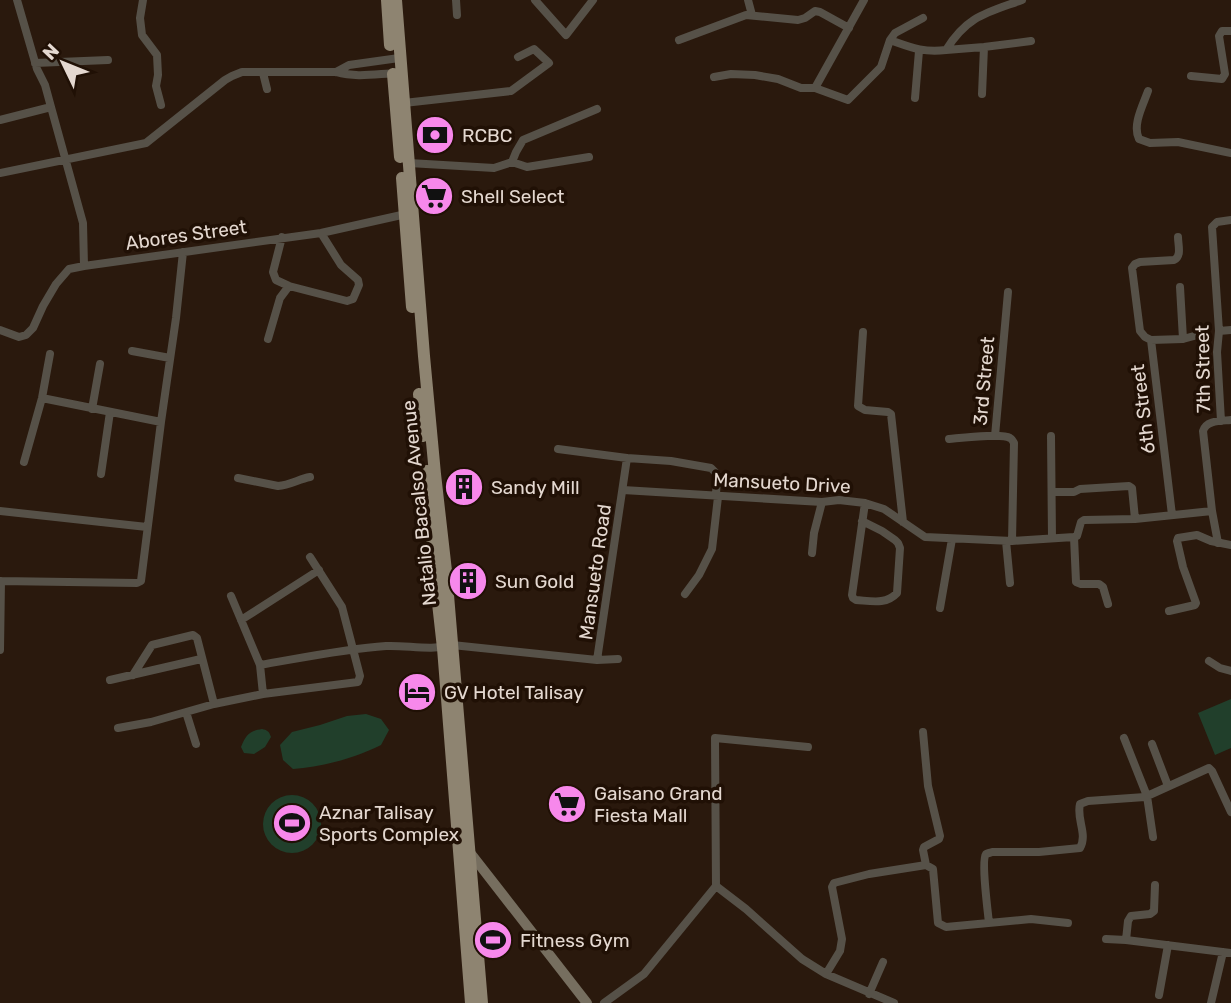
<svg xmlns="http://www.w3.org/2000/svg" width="1231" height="1003" viewBox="0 0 1231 1003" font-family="Rubik,sans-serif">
<rect width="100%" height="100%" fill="#2a190d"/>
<path fill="#213f2b" d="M1231 699V748L1215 755 1198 713Z
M366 714 381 719 389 730 381 745C355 758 322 767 293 769L283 760 280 745 292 732 320 725 347 716Z
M262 729C267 730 269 731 271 737L265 747 254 754 244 753 241 747C246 735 249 731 262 729Z
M263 824a29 29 0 1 1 58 0a29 29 0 1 1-58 0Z"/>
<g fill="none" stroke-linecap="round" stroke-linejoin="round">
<path stroke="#565148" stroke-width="8" d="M17 0 37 69 45 85 51 107 83 223 84 266
M143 0 140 18 142 35 157 55 158 75 156 86 161 105
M456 0 457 15
M535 0 566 35 593 0
M748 0 752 15
M679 40 746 15 798 20 805 18 815 11 820 12 849 28
M890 40C910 47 923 53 946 50 967 16 986 13 1022 0
M946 50 984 47 1031 41
M35 63 108 60
M336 72 349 65 399 58
M263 73 267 89
M1191 76 1222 79 1225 74 1219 36 1222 31H1231
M714 77 731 74 755 75 778 79 801 88H815L848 100 881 67 890 40 895 33 923 18
M815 88 864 0
M1148 91C1143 105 1132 125 1139 139L1150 143 1178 142 1231 153
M982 94 984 47
M915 98 919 51
M404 103 511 91 549 63 534 49 518 57
M0 120 51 107
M512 162 527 167 589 157
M409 163 494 168 512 162 516 152 523 140 597 109
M0 173 146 143 225 80 232 76 242 72H336C357 78 375 74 397 73
M282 237 273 272 276 280 289 286 347 301 353 299 359 285 358 280 341 265 321 233
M1180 287 1183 339
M0 330 19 337 26 335 33 328 43 306 56 284 69 269 84 266 321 233 406 214
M1219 331 1231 330
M863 332 858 406 865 410 888 412 891 414 903 522
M268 339 280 298 289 286
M1151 340 1183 339 1194 336
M132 351 170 358
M42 398 161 422
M92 409 100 364
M1221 421 1217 352 1219 331 1212 227 1217 222 1231 220
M995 436 1008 292
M1051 436 1052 538
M949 439C961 438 1002 433 1010 438 1012 439 1013 441 1014 443L1012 541
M558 449 627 458 671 461 711 468 717 474 716 496
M24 462 42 398 50 354
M101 474 110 412
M238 478 278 486C290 485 299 479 310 477
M623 490 822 502 839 500 865 503 884 509 925 537 1012 541 1074 537 1077 536 1081 522 1084 520 1135 519 1212 511
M1052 492H1074L1080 489 1129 486 1132 488 1135 519
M0 511 147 527
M1172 515 1151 340 1145 337 1140 331 1132 268 1135 264 1140 262 1174 260C1182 256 1178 245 1178 237
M862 521 882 531 895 540 898 543 900 548 897 593C886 605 871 601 856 600L853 598 852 595 865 503
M1074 537 1076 582 1081 584H1099L1103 587 1108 604
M1006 541 1010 583
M1218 543 1212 511 1203 431C1206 420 1221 421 1231 420
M812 553 814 533 822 502
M0 581 137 583 141 581 161 422 176 318 183 252
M685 594 699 575 712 549 718 497
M231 596 260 665 263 694
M940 608 952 539
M1169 611 1195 605 1196 603 1183 567 1177 541 1178 538 1197 535 1211 541 1231 545
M241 620 319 570
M0 650 1 581
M597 660 627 458
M1209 661 1220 668 1231 671
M260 665C301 658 344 649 386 646 408 645 430 651 452 645L597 660 618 659
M133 675 152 645 193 635 197 638 214 704
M110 680 201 659
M186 712 196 744
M118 728 151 722 214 704 263 694 358 682 360 676 342 607 310 557
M923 732 928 786 940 836 939 839 924 847 923 850 926 865 933 869 938 923 946 927 1031 919 1068 923
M1124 738 1147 796 1153 837
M1152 744 1168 786
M716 886 746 909 802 959 826 974 894 1003
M989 923C988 913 981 860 986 854 988 853 990 853 992 852H1039L1080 848C1088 834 1076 819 1080 804L1088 801 1145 797 1209 768 1212 771 1231 812
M1106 939 1126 940 1231 953
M1126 940 1128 921 1131 916 1150 914 1154 911 1155 885
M826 974 840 951 842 939 832 887 834 883 869 874 926 865
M869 994 883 962
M1159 995 1168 945
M604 1003 644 974 716 886 715 738 808 747
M1211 1003 1223 952"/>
<path stroke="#766e5f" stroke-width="10" d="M468 850 587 1003"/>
<path stroke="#8e8471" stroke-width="12" d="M387 0 390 45
M396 0 424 356 435 474 446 571 482 1003
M393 74 400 157
M402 178 412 307
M419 394 423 436
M427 471 435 576 443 648 471 1003"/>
</g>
<defs>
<g id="bank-disc" transform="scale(2.0125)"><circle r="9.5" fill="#f788eb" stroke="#201005"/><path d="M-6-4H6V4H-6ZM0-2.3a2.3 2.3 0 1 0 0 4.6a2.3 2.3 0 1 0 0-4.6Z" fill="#111"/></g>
<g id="supermarket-disc" transform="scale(2.0125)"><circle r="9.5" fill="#f788eb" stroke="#201005"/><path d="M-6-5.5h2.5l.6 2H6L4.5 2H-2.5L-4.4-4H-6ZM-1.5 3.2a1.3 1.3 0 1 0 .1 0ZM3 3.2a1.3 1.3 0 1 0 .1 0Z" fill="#111"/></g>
<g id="building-disc" transform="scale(2.0125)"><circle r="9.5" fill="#f788eb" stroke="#201005"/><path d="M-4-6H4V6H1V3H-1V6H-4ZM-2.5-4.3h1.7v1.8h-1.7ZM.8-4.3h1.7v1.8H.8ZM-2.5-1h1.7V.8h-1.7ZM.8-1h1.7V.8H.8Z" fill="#111"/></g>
<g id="hotel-disc" transform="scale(2.0125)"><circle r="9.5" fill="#f788eb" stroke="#201005"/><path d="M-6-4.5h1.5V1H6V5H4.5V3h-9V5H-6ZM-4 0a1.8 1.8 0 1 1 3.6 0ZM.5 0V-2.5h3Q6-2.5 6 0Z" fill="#111"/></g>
<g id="stadium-disc" transform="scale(2.0125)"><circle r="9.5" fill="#f788eb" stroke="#201005"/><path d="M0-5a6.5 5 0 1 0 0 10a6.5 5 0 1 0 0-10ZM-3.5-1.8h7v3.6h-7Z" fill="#111"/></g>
</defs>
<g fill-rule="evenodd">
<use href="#bank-disc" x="435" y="135"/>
<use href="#supermarket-disc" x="434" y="196"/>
<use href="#building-disc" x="464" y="487"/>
<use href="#building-disc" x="468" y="581"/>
<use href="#hotel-disc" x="417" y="692"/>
<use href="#supermarket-disc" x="567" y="804"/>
<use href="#stadium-disc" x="292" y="823"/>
<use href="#stadium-disc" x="493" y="940"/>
</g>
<g text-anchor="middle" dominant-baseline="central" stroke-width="7" stroke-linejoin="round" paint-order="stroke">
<g font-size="19" fill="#e4d8d0" stroke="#201005" text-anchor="start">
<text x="462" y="135">RCBC</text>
<text x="461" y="196">Shell Select</text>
<text x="491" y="487">Sandy Mill</text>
<text x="495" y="581">Sun Gold</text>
<text x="444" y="692">GV Hotel Talisay</text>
<text x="594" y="793">Gaisano Grand<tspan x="594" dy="22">Fiesta Mall</tspan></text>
<text x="319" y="812">Aznar Talisay<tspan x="319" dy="22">Sports Complex</tspan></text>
<text x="520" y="940">Fitness Gym</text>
</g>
<g font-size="19" fill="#e4d8d0" stroke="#201005">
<text transform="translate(186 235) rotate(-8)">Abores Street</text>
<text transform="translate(1203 369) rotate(-91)">7th Street</text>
<text transform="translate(984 381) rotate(-85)">3rd Street</text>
<text transform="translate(1143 409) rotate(-97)">6th Street</text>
<text transform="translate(782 483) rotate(3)">Mansueto Drive</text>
<text transform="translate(419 503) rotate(-96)">Natalio Bacalso Avenue</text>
<text transform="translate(595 572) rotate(-82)">Mansueto Road</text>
</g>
</g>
<g transform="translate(63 63) rotate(313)" stroke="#201005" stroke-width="5" paint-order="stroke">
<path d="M0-5L12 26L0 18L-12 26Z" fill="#e4d8d0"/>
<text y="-10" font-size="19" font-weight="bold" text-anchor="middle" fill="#e4d8d0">N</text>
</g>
</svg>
